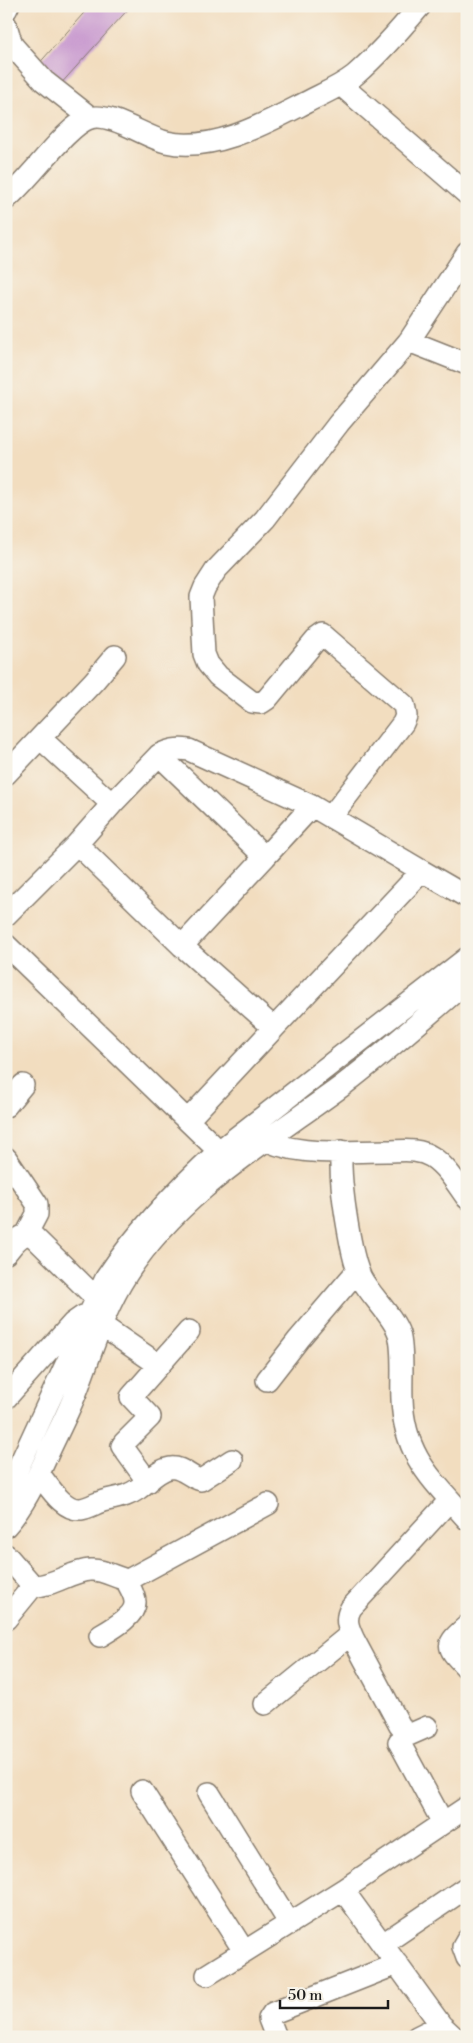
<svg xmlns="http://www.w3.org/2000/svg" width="473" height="2043" viewBox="0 0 473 2043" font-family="'Libre Bodoni',serif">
<rect width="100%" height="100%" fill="#f7f3e8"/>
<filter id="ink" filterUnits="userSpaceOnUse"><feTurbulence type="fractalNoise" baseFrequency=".02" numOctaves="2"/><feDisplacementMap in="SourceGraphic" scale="10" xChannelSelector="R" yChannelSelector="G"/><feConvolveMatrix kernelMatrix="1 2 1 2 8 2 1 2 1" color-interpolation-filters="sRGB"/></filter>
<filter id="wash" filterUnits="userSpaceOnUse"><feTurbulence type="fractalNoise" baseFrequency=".0096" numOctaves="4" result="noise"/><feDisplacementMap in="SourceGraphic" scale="20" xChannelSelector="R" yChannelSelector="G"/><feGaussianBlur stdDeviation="1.12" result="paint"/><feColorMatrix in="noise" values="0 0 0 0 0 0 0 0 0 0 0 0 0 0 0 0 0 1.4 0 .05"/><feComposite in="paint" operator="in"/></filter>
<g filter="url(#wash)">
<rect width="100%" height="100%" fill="#f2ddbf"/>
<g id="blocks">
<path fill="#ca9dd0" d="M90 6H131L58 87 36 67Z"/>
</g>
</g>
<g filter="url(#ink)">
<use href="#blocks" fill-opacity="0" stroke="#877c6e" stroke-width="1"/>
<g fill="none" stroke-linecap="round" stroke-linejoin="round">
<g stroke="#877c6e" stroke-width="24">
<path id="minor" d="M6 10 8 6
M6 25 12 45 44 81 91 118
M341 85 467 194
M6 199C29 181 67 125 90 118 111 112 145 137 166 142 212 153 266 123 305 103 322 94 340 87 355 75 378 55 400 30 420 6
M409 341 467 364
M159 755C169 750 177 748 189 750L312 806
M6 774 94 681 115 656
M112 804 159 755 265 857 182 946
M331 817 403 723 406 716 404 705 323 635 316 640 267 699 261 703 252 702 218 676 208 664 204 654 201 597 205 587 216 570 265 519 339 423 409 341 467 253
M77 844 182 946 274 1028 188 1120
M265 857 312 806 422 871
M6 915 77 844 112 804 40 738
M6 945 219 1151
M274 1028 422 871 467 897
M6 1106 23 1085
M255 1135C294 1158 342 1151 387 1151 402 1151 418 1148 432 1157 446 1166 457 1184 467 1198
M341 1151C340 1180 344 1206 349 1234 352 1249 354 1264 361 1278 370 1295 394 1317 399 1334 404 1351 401 1381 402 1399 404 1456 432 1479 467 1519
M6 1158 37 1204V1214L26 1235
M6 1253C13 1245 21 1231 33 1236L96 1298 108 1304
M101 1325 159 1365
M267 1380 299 1339 357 1271
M6 1398 73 1323 83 1316
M39 1474C49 1486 63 1511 81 1509 89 1508 96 1503 103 1501 117 1497 125 1498 138 1489 148 1482 158 1470 170 1468 182 1466 190 1478 201 1480L232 1460
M148 1482 122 1446 124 1443 150 1417 131 1397 189 1331
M6 1494 106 1278C137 1232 177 1189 219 1151L467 958
M6 1526C24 1506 35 1482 46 1458 57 1433 71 1408 80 1382 94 1345 105 1308 127 1274 179 1193 266 1142 342 1086 385 1053 426 1017 467 981
M6 1555 33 1586C52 1587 71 1571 90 1570 104 1569 115 1578 128 1580L268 1504
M6 1619 33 1586
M467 1626C444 1646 446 1646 467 1668
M100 1636C110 1630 136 1616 135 1602 135 1595 129 1586 126 1580
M265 1704 351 1634
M400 1726 354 1640C349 1629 344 1620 351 1608L450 1500
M427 1727 402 1738 399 1742 443 1823
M142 1791 244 1951
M209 1793 290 1924
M343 1890 441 2025
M467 1940 463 1947 467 1958
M383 1944 467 1887
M207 1975 343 1890 467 1807
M276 2037 269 2019 273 2013 397 1964
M417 2037 441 2025 454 2037"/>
</g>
<use href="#minor" stroke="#fff" stroke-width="21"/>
</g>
</g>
<rect width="473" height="2043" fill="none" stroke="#f7f3e8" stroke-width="25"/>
<path d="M280 2000v8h108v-8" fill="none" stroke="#1c1c1c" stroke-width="2.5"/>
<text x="288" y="2000" font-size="15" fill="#1c1c1c" stroke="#f7f3e8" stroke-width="4" paint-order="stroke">50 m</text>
</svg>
